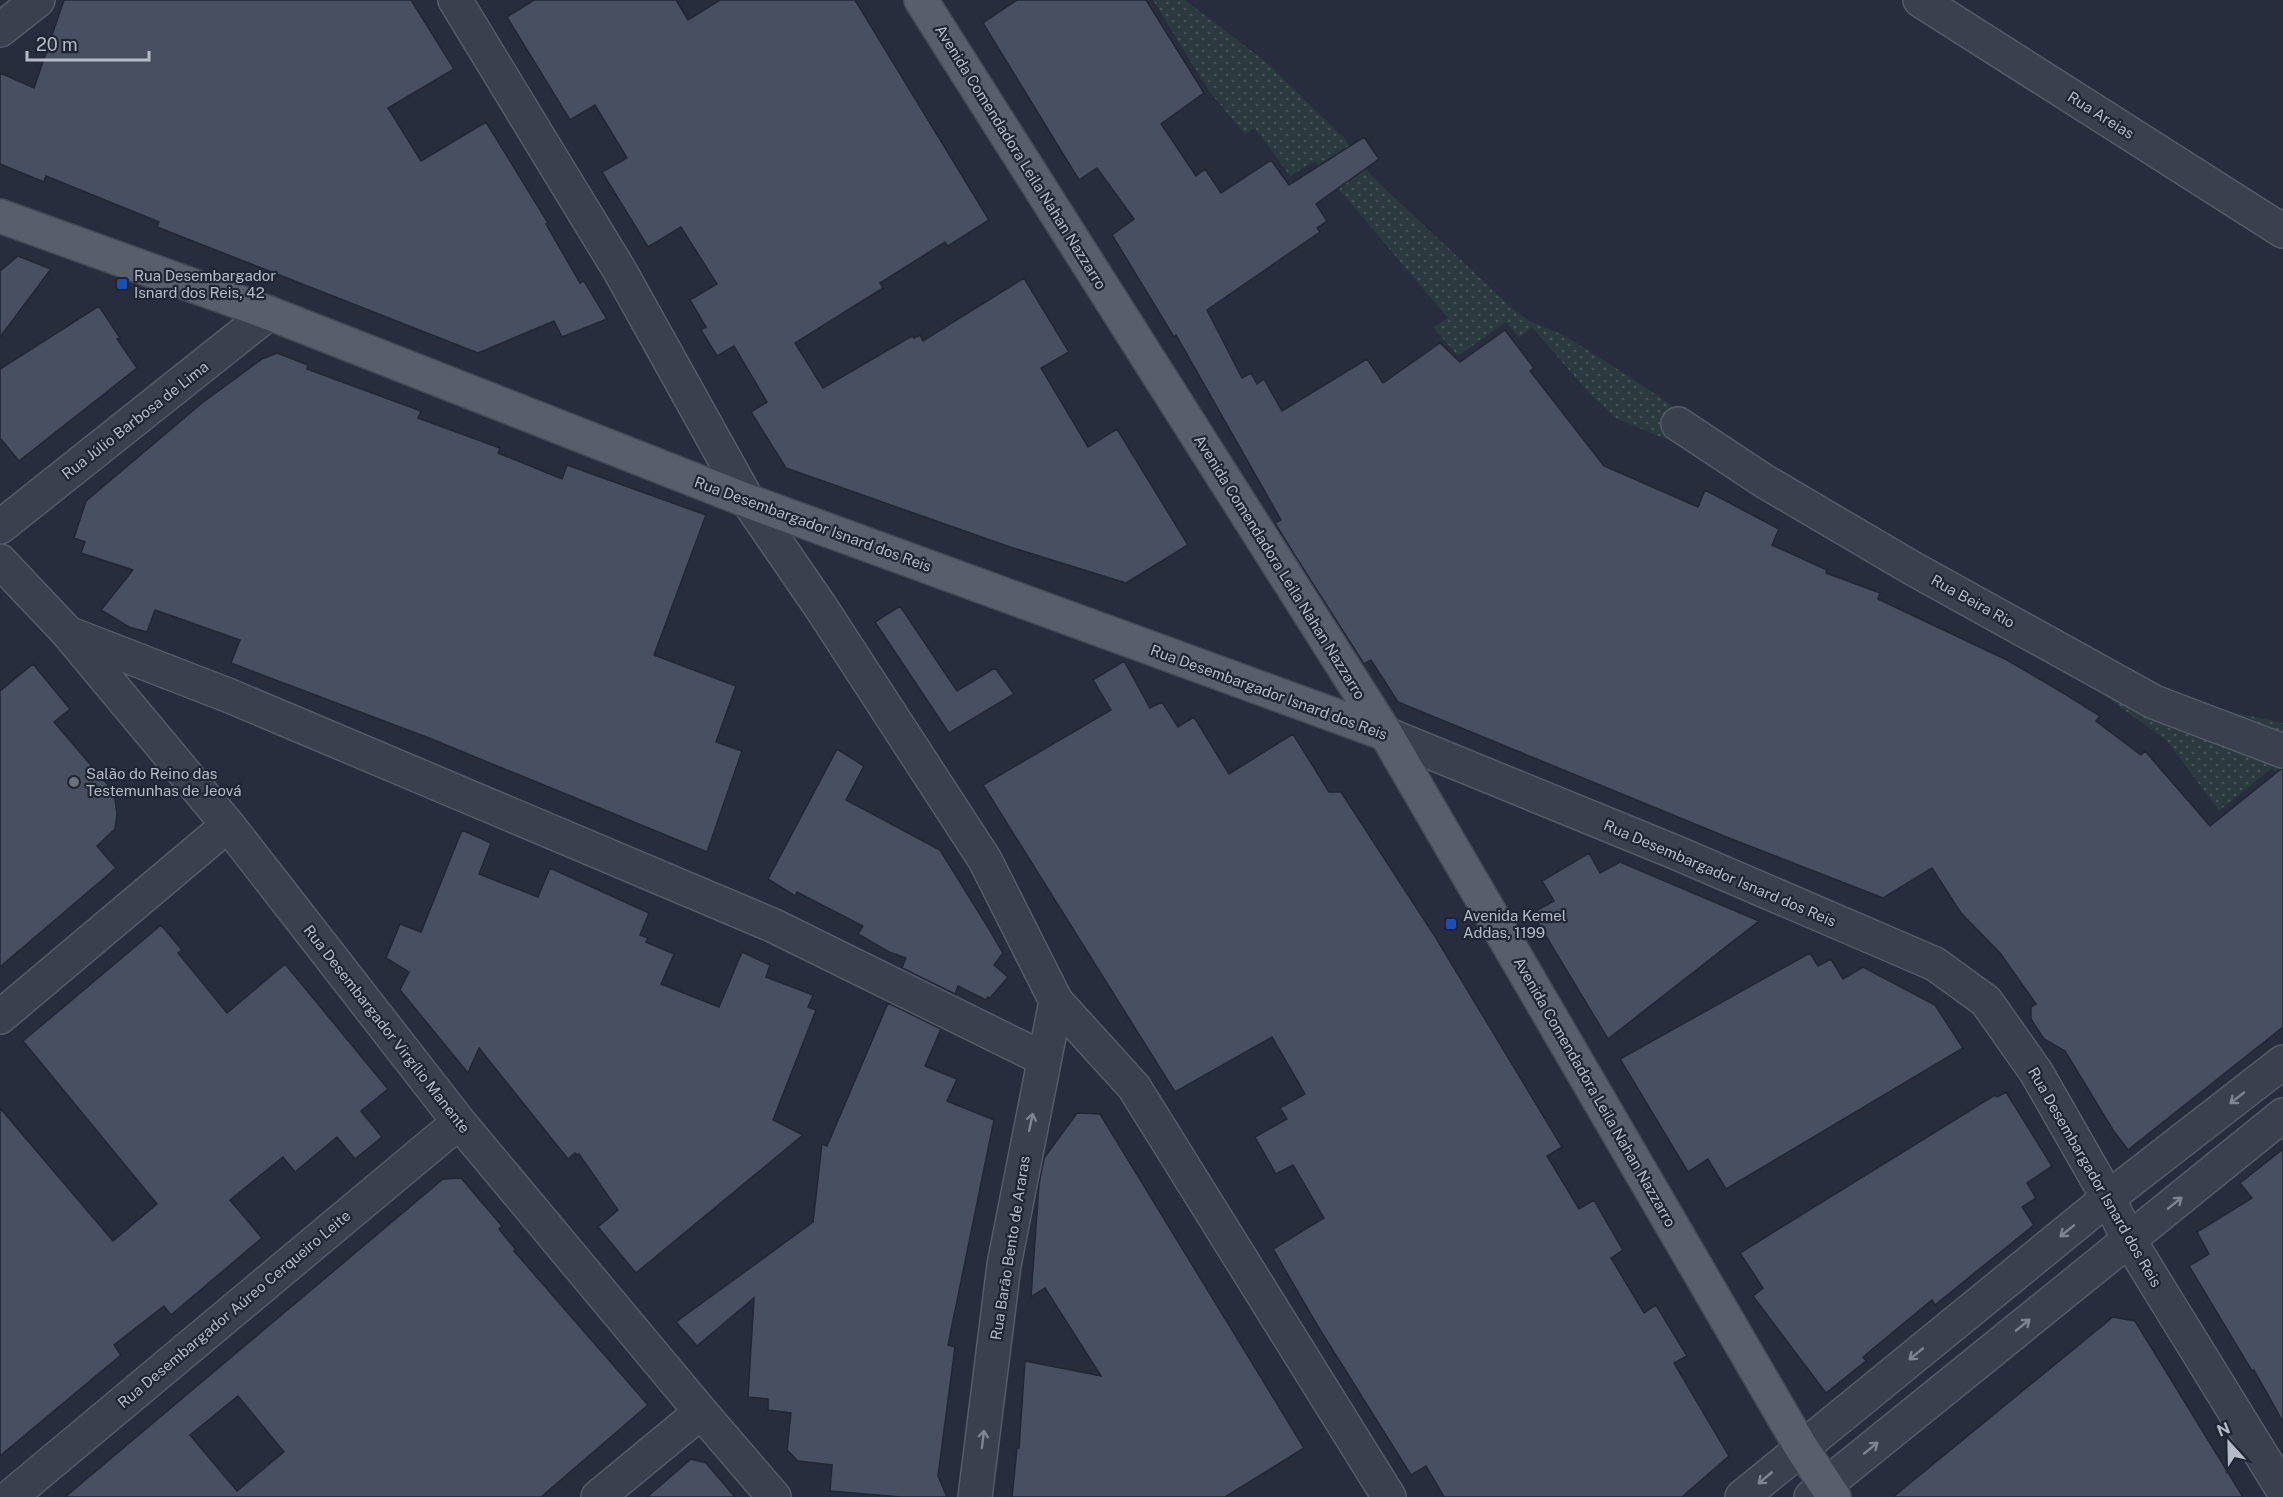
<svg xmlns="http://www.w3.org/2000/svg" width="2283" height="1497" viewBox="0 0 2283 1497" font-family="'Public Sans',sans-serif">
<defs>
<pattern id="grass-dots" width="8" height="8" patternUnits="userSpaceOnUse" patternTransform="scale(1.5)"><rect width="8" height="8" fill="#2a3a3f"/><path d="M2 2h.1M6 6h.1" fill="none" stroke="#475559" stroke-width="1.8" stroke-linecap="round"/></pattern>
</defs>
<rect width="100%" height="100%" fill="#272d3d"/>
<path fill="url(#grass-dots)" d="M1153 0H1185L1266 62 1345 139 1358 161 1379 183 1514 310 1530 321 1567 337 1633 379 1791 488 2182 705 2222 710 2283 723V781L2272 768 2219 811 2168 742 2088 683 1758 488 1673 442 1617 419 1588 392 1532 327 1519 338 1506 322 1458 356 1433 327 1448 318 1315 161 1290 176 1255 128 1245 134 1209 91Z"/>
<path fill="#484f60" stroke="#212734" stroke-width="1.5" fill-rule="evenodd" d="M64 0H411L454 69 388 108 421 161 486 122 548 223 546 224 580 283 584 281 607 319 562 337 554 321 478 353 157 227 159 222 46 176 44 182 0 164V73L34 88Z
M534 0H676L688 20 720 0H855L989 220 948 246 945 242 880 283 883 288 795 343 823 388 912 336 914 338 920 335 923 341 1024 278 1069 352 1041 368 1088 447 1117 429 1188 545 1126 583 1010 547 786 468 751 412 767 402 734 346 717 356 701 330 706 327 690 300 717 284 681 227 648 247 602 172 627 158 595 105 570 120 507 17Z
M1017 0H1146L1204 93 1161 124 1196 176 1205 169 1221 193 1271 160 1289 185 1364 137 1379 159 1316 204 1327 221 1317 228 1320 232 1207 310 1242 378 1251 373 1257 384 1264 379 1282 411 1367 359 1383 383 1440 343 1460 362 1505 330 1534 368 1530 371 1604 466 1698 507 1705 490 1779 529 1772 545 1827 570 1826 573 1880 593 1878 599 2007 660 2065 694 2100 716 2096 721 2141 755 2145 751 2210 826 2281 769H2283V1027L2128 1150 2113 1130 2065 1051 2044 1039 2031 1019V1007L2036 1004 2000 953 1961 913 1932 868 1883 898 1729 838 1398 702 1371 660 1364 664 1292 551 1275 523 1281 520 1176 335 1174 337 1112 235 1134 219 1097 168 1079 180 983 23Z
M18 256 51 269 0 337V271Z
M99 306 120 338 117 339 137 368 19 461 0 438V369Z
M277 353 308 365 307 369 421 411 418 418 500 448 498 453 562 479 567 465 706 515 654 655 736 686 716 742 742 751 707 852 429 738 231 663 240 640 155 610 147 632 129 627 101 610 133 570 81 553 85 542 74 538 86 501 202 403 262 359Z
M900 606 957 691 995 668 1014 694 949 733 875 622Z
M1124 661 1150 708 1162 702 1178 727 1194 717 1229 774 1293 734 1329 792H1341L1436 938 1562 1147 1547 1156 1579 1209 1594 1200 1623 1250 1611 1258 1644 1313 1656 1305 1687 1356 1674 1363 1729 1456 1682 1497H1444L1426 1466 1411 1475 1317 1325 1273 1249 1324 1218 1293 1165 1276 1174 1255 1137 1287 1119 1280 1108 1305 1094 1272 1037 1175 1092 983 785 1111 710 1093 680Z
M33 664 70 709 54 722 114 792 117 814 115 829 97 846 116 868 0 967V691Z
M837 749 864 766 846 800 940 850 989 929 1003 953 994 965 1008 977 990 998 988 997 986 1000 958 986 955 994 902 968 906 958 889 952 858 934 863 926 797 892 795 896 768 879Z
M462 830 491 843 479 874 538 897 550 868 649 913 640 935 648 938 646 942 674 954 661 984 719 1007 742 952 770 965 766 977 813 995 808 1007 816 1010 773 1120 803 1135 636 1273 598 1227 618 1210 579 1154 577 1155 575 1153 568 1159 479 1048 468 1073 400 990 409 972 386 958 400 924 421 932Z
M1589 853 1600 873 1620 862 1759 921 1608 1039 1532 913 1554 901 1542 881Z
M161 925 182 950 178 953 227 1013 285 964 388 1089 361 1111 382 1137 355 1159 337 1137 295 1172 283 1157 230 1200 262 1238 171 1315 164 1306 114 1345 121 1355 0 1456V1108L113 1241 157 1204 23 1041Z
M1810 953 1818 966 1831 959 1843 979 1863 967 1935 1005 1963 1048 1726 1189 1708 1159 1688 1172 1620 1059Z
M888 1003 941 1029 925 1066 957 1079 947 1101 994 1120 948 1345 955 1347 938 1476 947 1497H901L830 1491 832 1465 798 1461 787 1450 791 1413 768 1410V1399L748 1397 754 1298 697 1346 676 1322 813 1222 822 1144 827 1146Z
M2006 1092 2052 1166 2027 1183 2036 1198 2022 1207 2034 1225 1935 1305 1932 1300 1863 1357 1866 1361 1826 1393 1753 1296 1763 1288 1740 1253 1995 1095 1997 1097Z
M1077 1113 1100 1114 1304 1448 1225 1497H1012L1017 1448H1019L1025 1361 1101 1376 1045 1288 1031 1297 1039 1184 1044 1158Z
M2283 1149V1422L2254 1370 2252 1371 2189 1266 2209 1254 2197 1232 2252 1198 2240 1183Z
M461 1178 502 1226 499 1229 516 1250 514 1251 648 1405 541 1497H65L443 1179ZM238 1396 284 1452 237 1491 190 1435Z
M2113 1317 2135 1321 2243 1497H1893Z
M691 1459 706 1463 735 1497H647Z"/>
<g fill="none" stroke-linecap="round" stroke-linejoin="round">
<g stroke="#555b68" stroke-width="36">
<path id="minor" d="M455 0 620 271 748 501 822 609 985 860 1056 1001 1134 1087 1389 1497
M1920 0 2283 231
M0 30 38 0
M1678 424 1764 481 1912 568 2154 702 2283 751
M0 527 269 313
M0 561 68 633 228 825 459 1122 701 1412 774 1497
M70 634 230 696 772 925 1044 1059
M1386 734 1677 853 1935 964 1986 1001 2036 1072 2108 1198 2129 1240 2283 1490
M0 1017 228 825
M10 1497 459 1122
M598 1497 701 1412
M975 1497 1004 1265 1056 1001
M1742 1497 2108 1198 2283 1062
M1811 1497 2283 1115"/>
</g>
<g stroke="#444956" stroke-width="36">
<path id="major" d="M921 0 1386 734 1801 1447 1834 1497
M0 216 269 313 748 501 1386 734"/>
</g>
<use href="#minor" stroke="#3a404d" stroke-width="33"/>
<use href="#major" stroke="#595e6d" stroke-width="33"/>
</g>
<defs><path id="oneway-shaft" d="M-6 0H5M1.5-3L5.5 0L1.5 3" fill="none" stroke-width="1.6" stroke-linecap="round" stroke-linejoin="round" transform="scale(1.5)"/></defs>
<g stroke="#7f8491">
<use href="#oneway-shaft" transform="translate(2237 1098) rotate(142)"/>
<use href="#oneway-shaft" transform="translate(1031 1122) rotate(-78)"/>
<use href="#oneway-shaft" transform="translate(2175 1203) rotate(-39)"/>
<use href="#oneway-shaft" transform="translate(2067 1231) rotate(141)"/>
<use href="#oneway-shaft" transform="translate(2023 1325) rotate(-39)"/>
<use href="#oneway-shaft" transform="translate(1916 1354) rotate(141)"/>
<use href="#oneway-shaft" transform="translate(983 1439) rotate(-83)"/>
<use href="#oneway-shaft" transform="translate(1871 1448) rotate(-39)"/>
<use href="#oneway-shaft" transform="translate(1765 1478) rotate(140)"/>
</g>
<g fill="#1a4fb4" stroke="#1f2532" stroke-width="2">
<rect x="116" y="278" width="12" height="12" rx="3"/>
<rect x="1445" y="918" width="12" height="12" rx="3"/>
</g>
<circle fill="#6b7280" stroke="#1f2532" stroke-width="2" cx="74" cy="782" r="6"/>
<g text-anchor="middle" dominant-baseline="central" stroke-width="4.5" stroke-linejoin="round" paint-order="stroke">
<g font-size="15" fill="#b7bbc8" stroke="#1f2532">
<text transform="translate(2101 115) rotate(32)">Rua Areias</text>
<text transform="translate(1021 157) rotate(58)">Avenida Comendadora Leila Nahan Nazzarro</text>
<text transform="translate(135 420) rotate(-38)">Rua Júlio Barbosa de Lima</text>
<text transform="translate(813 524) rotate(20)">Rua Desembargador Isnard dos Reis</text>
<text transform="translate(1280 567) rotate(58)">Avenida Comendadora Leila Nahan Nazzarro</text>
<text transform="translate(1973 601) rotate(29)">Rua Beira Rio</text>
<text transform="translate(1269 692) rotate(20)">Rua Desembargador Isnard dos Reis</text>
<text transform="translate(1720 873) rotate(23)">Rua Desembargador Isnard dos Reis</text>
<text transform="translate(387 1029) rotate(52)">Rua Desembargador Virgílio Manente</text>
<text transform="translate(1595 1092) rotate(60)">Avenida Comendadora Leila Nahan Nazzarro</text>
<text transform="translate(2095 1177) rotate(60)">Rua Desembargador Isnard dos Reis</text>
<text transform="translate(1010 1248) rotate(-81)">Rua Barão Bento de Araras</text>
<text transform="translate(234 1309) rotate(-40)">Rua Desembargador Aúreo Cerqueiro Leite</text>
</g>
<g font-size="15" fill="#b7bbc8" stroke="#1f2532" text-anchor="start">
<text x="134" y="275">Rua Desembargador<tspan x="134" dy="17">Isnard dos Reis, 42</tspan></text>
<text x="86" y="773">Salão do Reino das<tspan x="86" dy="17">Testemunhas de Jeová</tspan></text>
<text x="1463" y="915">Avenida Kemel<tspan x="1463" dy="17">Addas, 1199</tspan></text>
</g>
</g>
<g transform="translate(2229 1443) rotate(338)" stroke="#1f2532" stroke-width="4.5" paint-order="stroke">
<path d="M0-4.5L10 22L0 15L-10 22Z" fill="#b7bbc8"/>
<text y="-9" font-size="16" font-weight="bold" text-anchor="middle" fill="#b7bbc8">N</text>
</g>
<path d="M27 51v9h122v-9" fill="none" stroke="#b7bbc8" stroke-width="3"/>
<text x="36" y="51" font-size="18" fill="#b7bbc8" stroke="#1f2532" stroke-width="4.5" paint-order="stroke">20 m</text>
</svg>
